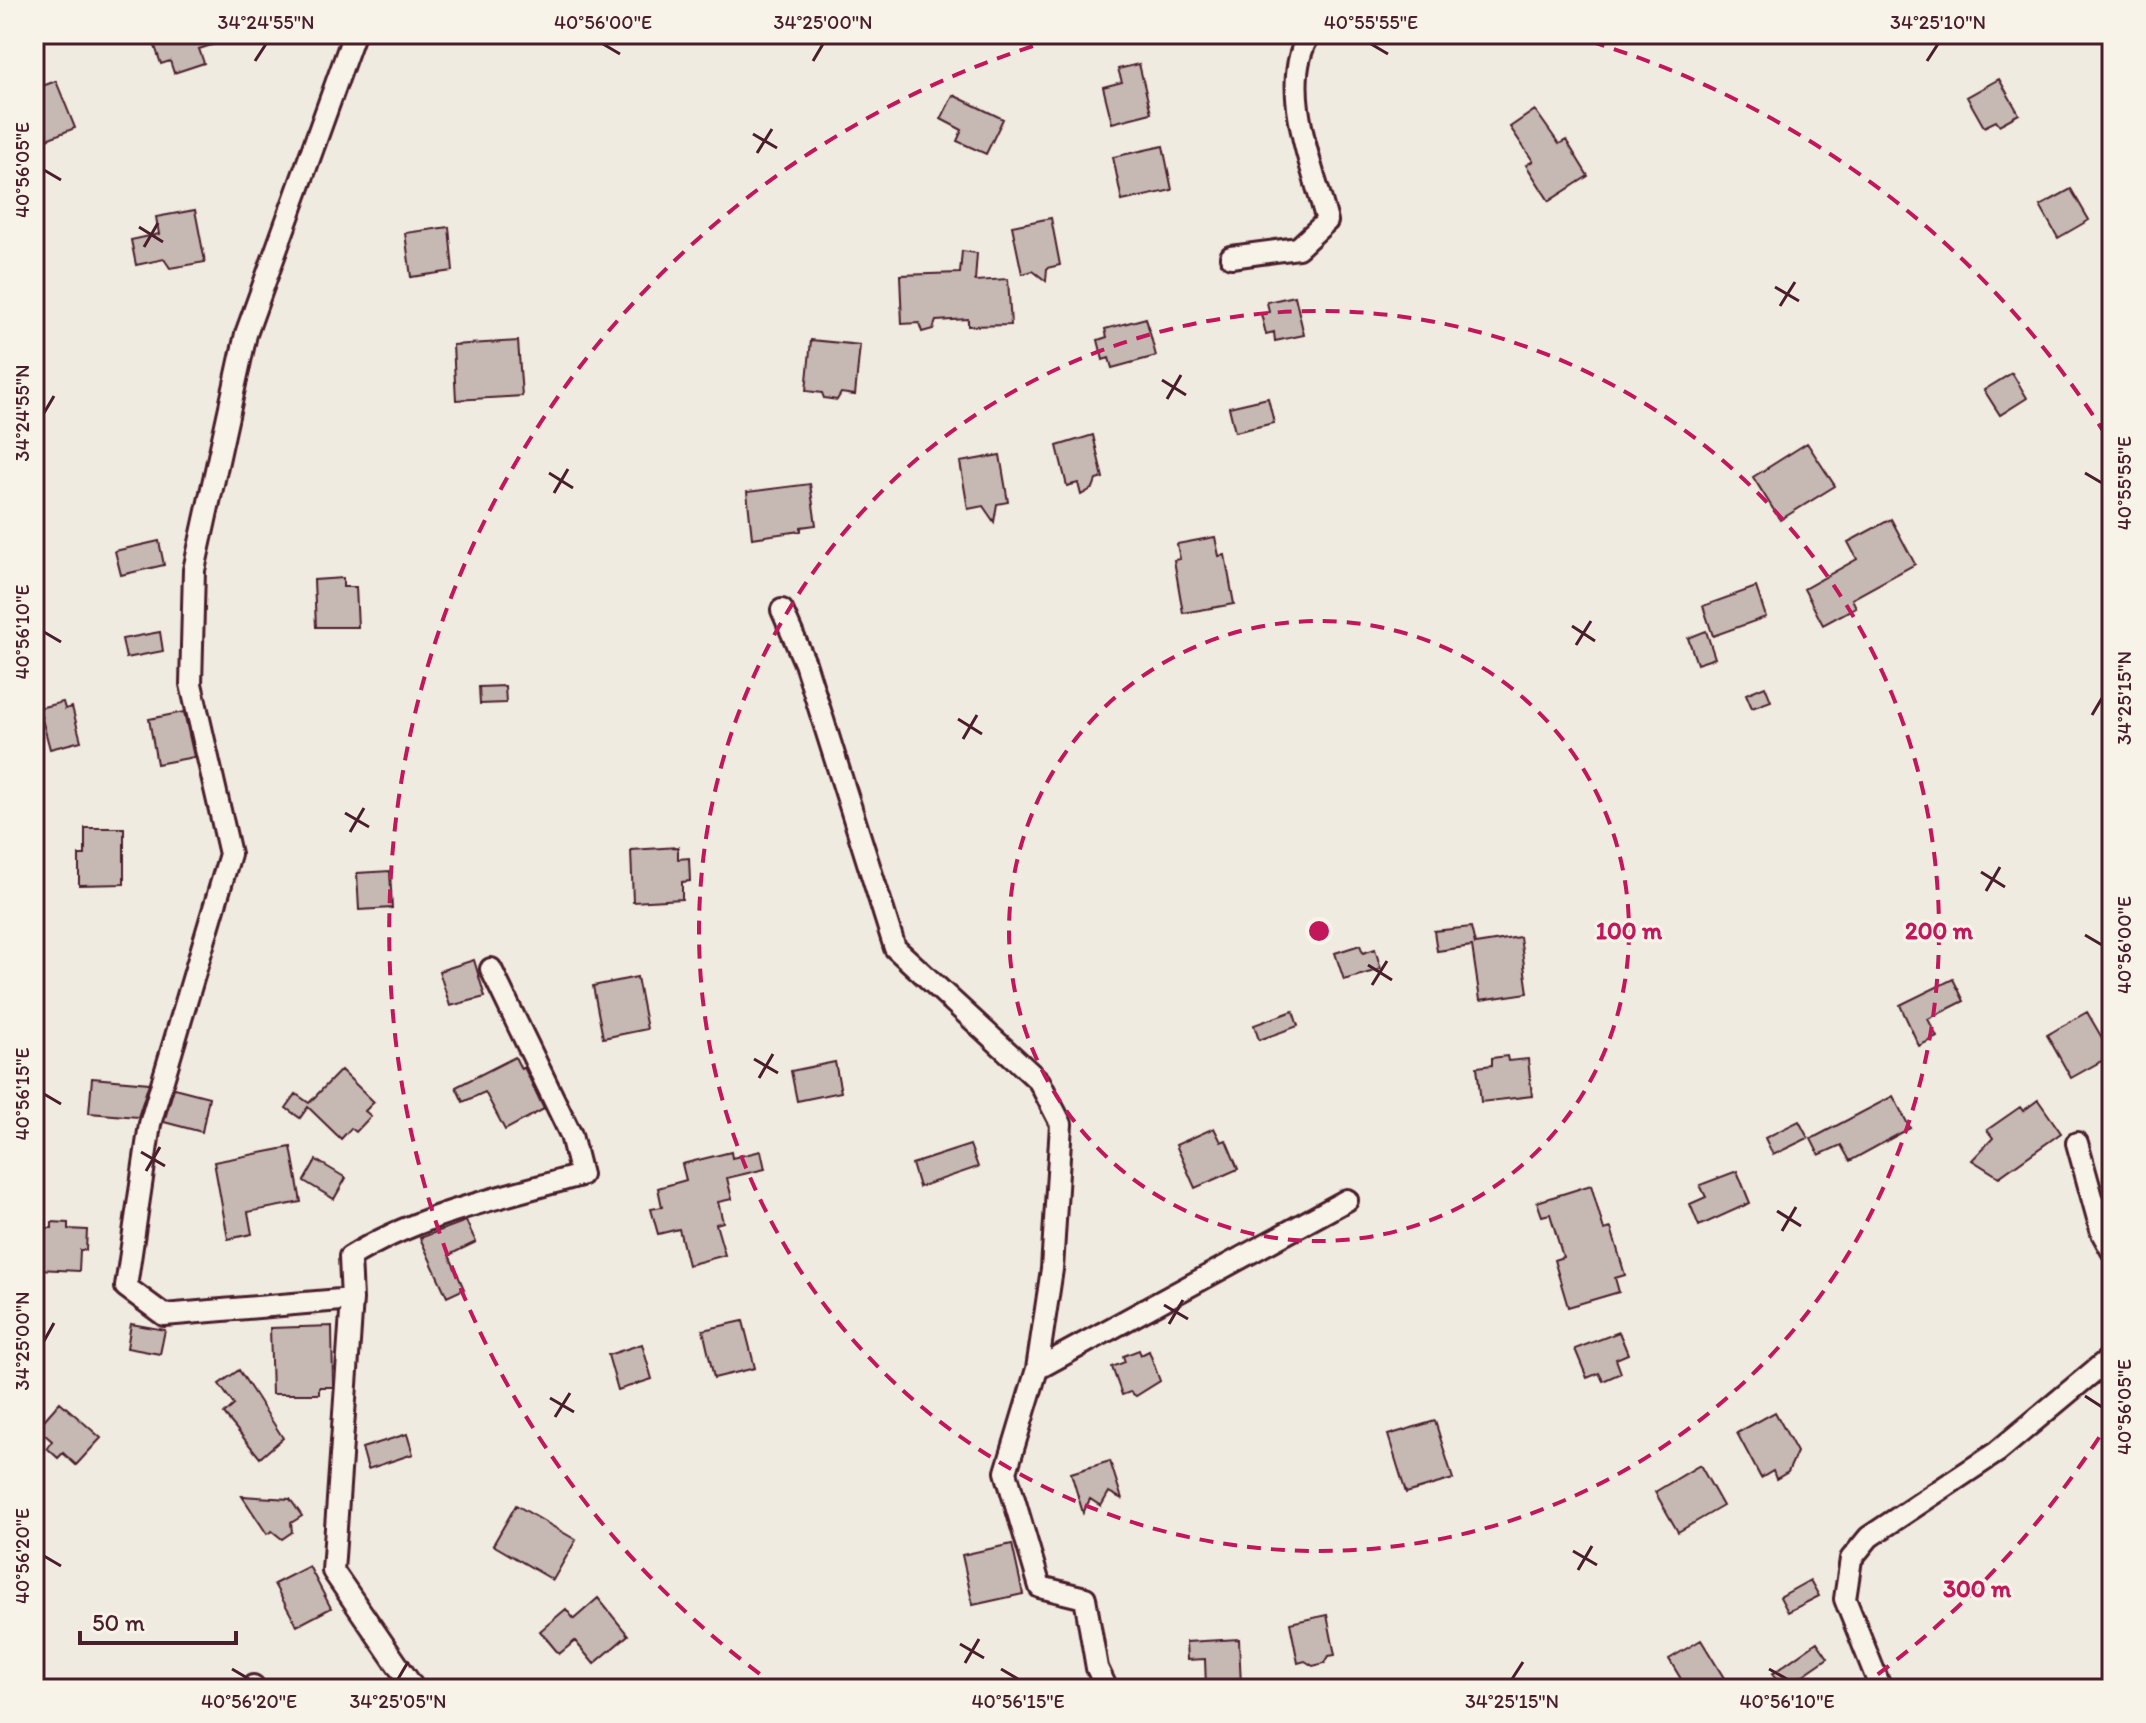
<svg xmlns="http://www.w3.org/2000/svg" width="2146" height="1723" viewBox="0 0 2146 1723" font-family="Itim,sans-serif">
<rect width="100%" height="100%" fill="#f0ebe0"/>
<filter id="ink" filterUnits="userSpaceOnUse"><feTurbulence type="fractalNoise" baseFrequency=".0125" numOctaves="2"/><feDisplacementMap in="SourceGraphic" scale="16" xChannelSelector="R" yChannelSelector="G"/><feConvolveMatrix kernelMatrix="1 2 1 2 8 2 1 2 1" color-interpolation-filters="sRGB"/></filter>
<g filter="url(#ink)">
<path fill="#c6b8b3" stroke="#4a1f2b" stroke-width="2" d="M151 34H235L236 37 199 49 204 63 174 73 170 61 161 64Z
M1139 64 1151 113 1112 123 1103 87 1122 82 1118 69Z
M1999 79 2019 114 1999 125 1996 121 1984 127 1967 97Z
M56 81 75 128 34 144V89Z
M953 95 1003 119 986 154 957 141 962 130 941 119Z
M1535 110 1559 144 1566 140 1588 176 1549 201 1526 165 1533 161 1510 127Z
M1163 146 1172 190 1122 201 1113 157Z
M2071 189 2089 220 2058 238 2040 206Z
M195 210 205 262 170 268 164 259 136 265 131 240 159 234 156 217Z
M1051 218 1060 265 1047 268 1046 281 1033 271 1022 274 1012 226Z
M449 227 453 271 411 277 405 233Z
M962 251 977 253 975 281 1008 279 1011 325 968 326V319L936 321 933 329 922 332 919 323 902 324 900 275 960 273Z
M1295 296 1304 335 1275 341 1274 332 1266 334 1261 314 1269 312 1267 302Z
M1146 318 1156 356 1112 368 1109 358 1103 360 1098 340 1107 337 1105 329Z
M811 340 860 345 855 395 841 393 837 400 824 398 822 393 806 391Z
M518 341 522 396 456 400 453 345Z
M2012 373 2027 398 2000 415 1984 390Z
M1268 398 1274 423 1235 432 1229 407Z
M1093 435 1103 478 1096 480 1093 488 1081 495 1078 483 1067 486 1057 446Z
M1807 443 1835 486 1780 520 1753 477Z
M1000 455 1008 502 997 504 994 522 983 506 968 509 960 462Z
M810 484 816 525 801 527V531L752 538 747 492Z
M1891 519 1915 564 1852 599 1856 607 1823 625 1804 589 1857 559 1848 542Z
M1215 537 1219 556 1225 555 1234 604 1183 613 1174 560 1180 559 1177 544Z
M159 541 164 565 121 575 115 551Z
M343 578V587H356L358 627H316L314 580Z
M1756 587 1766 617 1713 636 1703 606Z
M1706 631 1715 658 1697 664 1688 638Z
M160 632 163 651 126 658 122 639Z
M505 686 506 703 480 704 479 687Z
M1765 686 1771 701 1752 708 1746 694Z
M63 702 65 709 72 707 81 741 50 749 39 708Z
M184 712 194 757 157 764 149 719Z
M85 828H124V884L79 885V855H85Z
M678 847V859L689 858 690 881 682 882V899L633 902 631 850Z
M390 871 392 908 359 910 357 873Z
M1471 927 1475 944 1520 937 1528 993 1480 1000 1472 946 1437 951 1434 931Z
M1360 945 1363 953 1375 949 1381 969 1344 980 1335 953Z
M474 960 485 997 450 1006 439 971Z
M637 977 647 1029 603 1038 593 986Z
M1953 979 1964 1001 1928 1019 1937 1037 1919 1046 1900 1005Z
M1293 1011 1298 1026 1259 1040 1254 1025Z
M2087 1012 2112 1055 2071 1078 2047 1035Z
M1507 1056 1508 1061 1528 1059 1532 1096 1481 1102 1477 1067 1492 1065V1058Z
M515 1057 521 1069 524 1067 544 1109 505 1130 485 1092 463 1102 456 1087Z
M835 1062 841 1092 797 1101 791 1071Z
M341 1070 374 1102 365 1111 371 1116 356 1132 351 1128 341 1139 308 1107 300 1118 286 1108 296 1094 309 1103Z
M92 1078 149 1083 138 1117 89 1113Z
M174 1088 209 1097 202 1132 164 1122Z
M1893 1096 1910 1128 1850 1161 1841 1145 1819 1155 1811 1139Z
M2038 1100 2061 1133 1999 1177 1972 1160 1993 1138 1987 1130 2020 1107 2023 1111Z
M1799 1121 1808 1138 1773 1155 1765 1138Z
M1214 1128 1221 1142 1226 1140 1238 1169 1195 1188 1176 1145Z
M970 1145 978 1167 919 1187 912 1164Z
M291 1147 301 1202 248 1212 252 1234 228 1239 214 1162Z
M761 1151 765 1169 727 1178 732 1199 718 1202 723 1222 716 1224 725 1255 688 1265 679 1229 658 1234 651 1209 662 1207 658 1188 686 1180 682 1164 731 1152 732 1158Z
M316 1160 346 1178 334 1199 304 1181Z
M1737 1171 1750 1203 1699 1226 1690 1204 1706 1197 1700 1185Z
M1591 1185 1604 1230 1611 1228 1625 1275 1615 1278 1619 1292 1568 1307 1554 1260 1563 1257 1550 1214 1542 1216 1537 1202Z
M466 1221 476 1242 449 1255 464 1289 447 1297 420 1238Z
M52 1222 68 1223V1229L87 1230 86 1250H80L79 1271 38 1269 40 1228H52Z
M743 1321 755 1368 714 1378 703 1330Z
M131 1324 165 1330 160 1354 127 1348Z
M332 1326 333 1387H319V1394H272L270 1328Z
M1619 1332 1628 1354 1616 1359 1621 1373 1603 1381 1599 1373 1587 1378 1575 1349Z
M642 1344 652 1379 618 1390 608 1355Z
M1139 1350 1141 1355 1149 1351 1160 1381 1136 1396 1130 1392 1122 1395 1112 1367 1125 1362 1123 1356Z
M239 1370 283 1438 260 1458 224 1414 234 1405 219 1384Z
M60 1402 101 1438 76 1465 63 1453 58 1458 47 1448 52 1441 37 1428Z
M1775 1412 1797 1452 1788 1472 1776 1479 1773 1471 1761 1478 1737 1433Z
M1435 1421 1453 1479 1406 1493 1388 1435Z
M407 1434 413 1454 368 1469 362 1448Z
M1110 1461 1122 1499 1109 1492 1101 1506 1090 1499 1083 1513 1071 1473Z
M1700 1465 1723 1506 1678 1532 1655 1492Z
M242 1496 290 1499 302 1516 291 1523 292 1532 282 1539 272 1531 267 1534Z
M516 1505 576 1540 553 1580 493 1545Z
M1012 1544 1023 1594 973 1605 962 1555Z
M309 1566 331 1608 297 1626 274 1584Z
M1810 1580 1819 1596 1788 1612 1780 1597Z
M598 1598 628 1635 594 1664 575 1641 559 1654 540 1631 566 1609 574 1619Z
M1327 1615 1335 1655 1329 1656 1325 1663 1313 1666 1305 1661 1298 1663 1290 1623Z
M1239 1639 1241 1686 1206 1688 1205 1659 1187 1660 1186 1642Z
M1701 1640 1724 1678 1714 1684 1717 1689H1687L1669 1659Z
M1817 1642 1828 1658 1783 1689 1772 1674Z"/>
<g fill="none" stroke-linecap="round" stroke-linejoin="round">
<g stroke="#4a1f2b" stroke-width="26">
<path id="minor" d="M1231 257 1298 248 1327 221C1313 168 1277 83 1310 34
M782 610 805 663 895 948 1039 1081 1061 1124 1052 1269 1037 1369
M2077 1143 2102 1233 2112 1251
M352 1299 164 1315 126 1287 150 1124 230 854 191 684 194 570 246 334 354 34
M253 1689V1686
M414 1689 333 1571 352 1299 350 1257C419 1214 503 1197 581 1175L571 1135 491 969
M1107 1689 1097 1668 1085 1598 1040 1587 1006 1472 1037 1369 1347 1200
M1881 1689 1845 1599 1851 1559 1869 1537 1997 1452 2112 1356"/>
</g>
<use href="#minor" stroke="#f7f3e8" stroke-width="20"/>
</g>
</g>
<path fill="none" stroke="#4a1f2b" stroke-width="3" d="M603 44 620 54M1371 44 1388 54M255 61 266 44M813 61 823 44M1927 61 1938 44M753 134 777 148M757 153 772 129M44 170 61 180M139 227 163 242M144 247 158 223M1775 287 1799 301M1780 306 1795 282M1162 380 1186 395M1167 399 1181 375M44 413 54 396M549 473 573 488M2085 473 2102 483M554 493 568 469M1572 626 1595 641M44 632 61 642M1576 645 1591 621M2092 715 2102 698M958 719 982 734M963 739 977 715M345 813 369 827M350 832 364 808M1981 872 2005 887M1986 891 2000 867M2085 935 2102 945M1368 965 1392 980M1372 985 1387 961M754 1059 778 1073M759 1078 773 1054M44 1094 61 1104M141 1152 165 1166M146 1171 160 1147M1777 1211 1801 1226M1782 1231 1796 1207M1164 1305 1188 1319M1169 1324 1183 1300M44 1341 54 1323M2085 1396 2102 1407M550 1398 574 1412M555 1417 570 1393M1573 1551 1597 1565M44 1556 61 1566M1578 1570 1592 1546M960 1644 984 1658M965 1663 979 1639M232 1669 249 1679M1001 1669 1018 1679M1769 1669 1787 1679M398 1679 408 1662M1512 1679 1523 1662"/>
<g fill="none" stroke="#c2185b" stroke-width="4" stroke-dasharray="14 10">
<circle cx="1319" cy="931" r="310"/>
<circle cx="1319" cy="931" r="620"/>
<path d="M2112 1417A930 930 0 0 1 1859 1688M779 1688A930 930 0 0 1 1070 35M1568 35A930 930 0 0 1 2112 445"/>
</g>
<circle cx="1319" cy="931" r="12" fill="#c2185b" stroke="#f7f3e8" stroke-width="4"/>
<g font-size="24" text-anchor="middle" font-weight="bold" fill="#c2185b" stroke="#f7f3e8" stroke-width="6" stroke-linejoin="round" paint-order="stroke">
<text x="1629" y="939">100 m</text>
<text x="1939" y="939">200 m</text>
<text x="1977" y="1597">300 m</text>
</g>
<rect width="2146" height="1723" fill="none" stroke="#f7f3e8" stroke-width="88"/>
<path d="M80 1631v12h156v-12" fill="none" stroke="#4a1f2b" stroke-width="4"/>
<text x="92" y="1631" font-size="24" fill="#4a1f2b" stroke="#f7f3e8" stroke-width="6" paint-order="stroke">50 m</text>
<rect x="44" y="44" width="2058" height="1635" fill="none" stroke="#4a1f2b" stroke-width="3"/>
<g font-size="20" text-anchor="middle" fill="#4a1f2b">
<text x="266" y="29">34°24'55"N</text>
<text x="603" y="29">40°56'00"E</text>
<text x="823" y="29">34°25'00"N</text>
<text x="1371" y="29">40°55'55"E</text>
<text x="1938" y="29">34°25'10"N</text>
<text transform="translate(22 170) rotate(-90)" y="7">40°56'05"E</text>
<text transform="translate(22 413) rotate(-90)" y="7">34°24'55"N</text>
<text transform="translate(2124 483) rotate(-90)" y="7">40°55'55"E</text>
<text transform="translate(22 632) rotate(-90)" y="7">40°56'10"E</text>
<text transform="translate(2124 698) rotate(-90)" y="7">34°25'15"N</text>
<text transform="translate(2124 945) rotate(-90)" y="7">40°56'00"E</text>
<text transform="translate(22 1094) rotate(-90)" y="7">40°56'15"E</text>
<text transform="translate(22 1341) rotate(-90)" y="7">34°25'00"N</text>
<text transform="translate(2124 1407) rotate(-90)" y="7">40°56'05"E</text>
<text transform="translate(22 1556) rotate(-90)" y="7">40°56'20"E</text>
<text x="249" y="1708">40°56'20"E</text>
<text x="398" y="1708">34°25'05"N</text>
<text x="1018" y="1708">40°56'15"E</text>
<text x="1512" y="1708">34°25'15"N</text>
<text x="1787" y="1708">40°56'10"E</text>
</g>
</svg>
